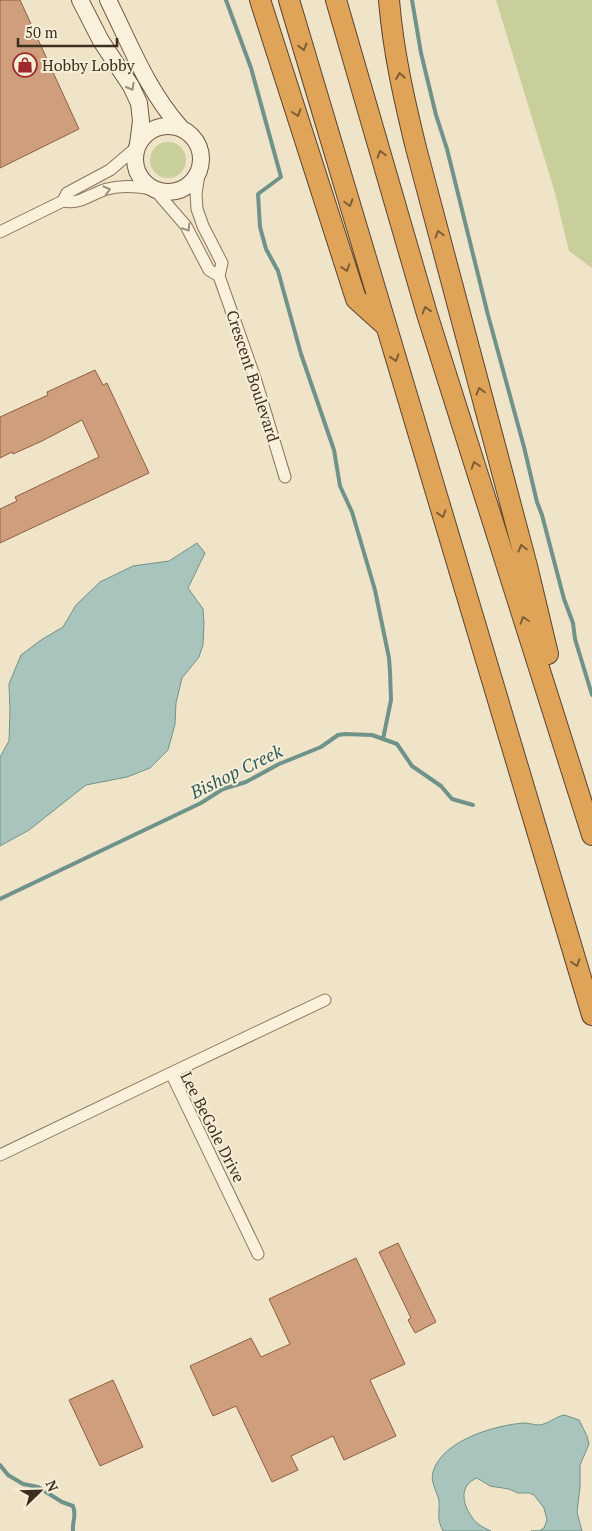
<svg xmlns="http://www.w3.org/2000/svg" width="592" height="1531" viewBox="0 0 592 1531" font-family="'PT Serif',serif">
<rect width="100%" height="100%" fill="#f0e4c8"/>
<path fill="#c9cf9b" d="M496 0H592V268L569 251 555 193Z
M150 160a18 18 0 1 1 36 0a18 18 0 1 1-36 0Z"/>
<path fill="#a9c4bc" stroke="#6f938a" d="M197 543 205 553 188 588 203 609 204 623 203 645 199 657 182 678 176 703 175 724 168 750 150 768 127 777 86 785 29 830 0 846V757L9 741 10 711 9 684 21 655 41 640 63 627 76 605 100 582 133 566 169 561Z
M564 1415 579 1420 587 1436 589 1444 580 1465V1487L577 1512 582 1531H531H539L544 1528 547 1520 544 1508 534 1495 529 1493H518L509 1489 490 1486 477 1478C459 1485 462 1504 472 1517 476 1524 484 1528 491 1531H443C436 1517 440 1514 439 1501 437 1491 430 1482 433 1472 442 1440 496 1425 524 1423 529 1423 534 1425 539 1425 548 1424 555 1417 564 1415Z"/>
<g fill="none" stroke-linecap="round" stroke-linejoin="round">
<path stroke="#6f938a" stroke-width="4" d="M226 0 251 68 281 177 258 194 260 227 266 249 278 271 301 354 334 450 340 486 352 512 375 590 389 658 390 672 391 700 383 739
M412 0 421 53 436 115 447 149 488 315 524 447 537 502 542 515 564 599 573 623 575 639 592 695
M0 899 201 803 223 789 246 782 279 764 321 747 338 735 345 734 372 735 397 744 412 766 441 786 452 799 473 805
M0 1465 8 1475 23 1484 38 1487 62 1502 73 1506C77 1517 72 1520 73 1531"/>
</g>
<path fill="#cf9f7d" stroke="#8d5f41" d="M0 0H20L79 129 0 168Z
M95 370 103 385 107 383 149 473 0 543V509L17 501 15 497 99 457 82 420 42 441 13 454 12 452 0 458V417L48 395 47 392Z
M398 1243 436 1322 415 1333 408 1320 411 1318 379 1252Z
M356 1258 405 1364 370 1380 396 1436 344 1460 333 1436 291 1456 298 1470 272 1482 236 1406 213 1416 190 1366 251 1338 261 1357 290 1344 269 1299Z
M113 1380 143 1447 100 1466 69 1400Z"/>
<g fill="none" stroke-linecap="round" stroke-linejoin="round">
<g stroke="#8d765c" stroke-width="13">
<path id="street" d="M199 174 196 194 197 209 203 226 222 263 219 276 255 378 285 477
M155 190 186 226 209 270 219 276
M63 201C80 205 90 194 107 189 123 185 138 186 154 190
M0 232 63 201 67 193 110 170 137 147
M171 1073 325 1000
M0 1155 171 1073 258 1254"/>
</g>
<g stroke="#6f573f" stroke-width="18">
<path id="secondary" d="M80 0 101 41 131 86 139 103 141 121 138 144
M108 0C131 46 147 90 181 128
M135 159a33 33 0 1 1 66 0a33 33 0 1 1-66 0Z"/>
</g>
<g stroke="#5b4430" stroke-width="22">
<path id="highway" d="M260 0 356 299 386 326
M289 0 592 1015
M336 0 427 314 592 835
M389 0C393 50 404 99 416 148L527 566 548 654"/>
</g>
<use href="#street" stroke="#faf1dc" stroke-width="11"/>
<use href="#secondary" stroke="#faf1dc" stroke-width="16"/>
<use href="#highway" stroke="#e0a458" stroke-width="20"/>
</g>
<defs><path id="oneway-chevron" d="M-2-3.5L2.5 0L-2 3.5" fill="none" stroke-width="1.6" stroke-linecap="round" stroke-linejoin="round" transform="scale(1.25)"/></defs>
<g stroke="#7e5d36">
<use href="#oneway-chevron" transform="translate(303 47) rotate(74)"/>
<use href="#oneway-chevron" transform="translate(400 76) rotate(-100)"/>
<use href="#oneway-chevron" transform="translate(297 113) rotate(72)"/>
<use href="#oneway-chevron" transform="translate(381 154) rotate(-106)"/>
<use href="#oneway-chevron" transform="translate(349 203) rotate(74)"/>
<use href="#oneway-chevron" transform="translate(439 234) rotate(-105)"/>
<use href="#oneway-chevron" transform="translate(346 268) rotate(72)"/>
<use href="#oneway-chevron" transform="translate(426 310) rotate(-107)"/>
<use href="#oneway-chevron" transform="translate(395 358) rotate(73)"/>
<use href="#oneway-chevron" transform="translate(480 391) rotate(-105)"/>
<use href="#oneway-chevron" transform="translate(475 465) rotate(-108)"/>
<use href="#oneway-chevron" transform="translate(442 514) rotate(73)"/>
<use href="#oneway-chevron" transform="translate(522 548) rotate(-105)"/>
<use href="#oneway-chevron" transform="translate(524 620) rotate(-108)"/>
<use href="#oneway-chevron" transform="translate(576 963) rotate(73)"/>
</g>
<g stroke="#9c907e">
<use href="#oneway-chevron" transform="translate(131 87) rotate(60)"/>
<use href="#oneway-chevron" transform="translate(107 190) rotate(-16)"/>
<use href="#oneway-chevron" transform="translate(187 228) rotate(57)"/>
</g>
<defs>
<g id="shop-ring" transform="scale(1.25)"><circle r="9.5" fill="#f7eed8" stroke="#9e2a2b" stroke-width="1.5"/><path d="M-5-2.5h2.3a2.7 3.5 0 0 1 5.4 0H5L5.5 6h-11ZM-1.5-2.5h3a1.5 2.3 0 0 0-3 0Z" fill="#9e2a2b"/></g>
</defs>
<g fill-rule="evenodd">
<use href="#shop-ring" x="25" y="65"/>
</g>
<g text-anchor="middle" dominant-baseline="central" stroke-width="4" stroke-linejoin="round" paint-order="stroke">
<g font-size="16" fill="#3d2e20" stroke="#f7eed8" text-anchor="start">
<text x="42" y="65">Hobby Lobby</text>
</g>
<g font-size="16" fill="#3d2e20" stroke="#f7eed8">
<text transform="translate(253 376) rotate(72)">Crescent Boulevard</text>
<text transform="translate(213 1127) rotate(63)">Lee BeGole Drive</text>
</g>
<g font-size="18" font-style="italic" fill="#2f5d5a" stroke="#f7eed8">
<text transform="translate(236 771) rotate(-26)">Bishop Creek</text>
</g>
</g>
<g transform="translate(40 1491) rotate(67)" stroke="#f7eed8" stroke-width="4" paint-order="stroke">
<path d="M0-4L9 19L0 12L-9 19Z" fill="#3d2e20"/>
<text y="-8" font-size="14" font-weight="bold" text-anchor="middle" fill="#3d2e20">N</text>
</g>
<path d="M18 38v8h99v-8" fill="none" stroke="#3d2e20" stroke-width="2.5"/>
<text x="25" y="38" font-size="15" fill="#3d2e20" stroke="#f7eed8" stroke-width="4" paint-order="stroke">50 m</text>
</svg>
